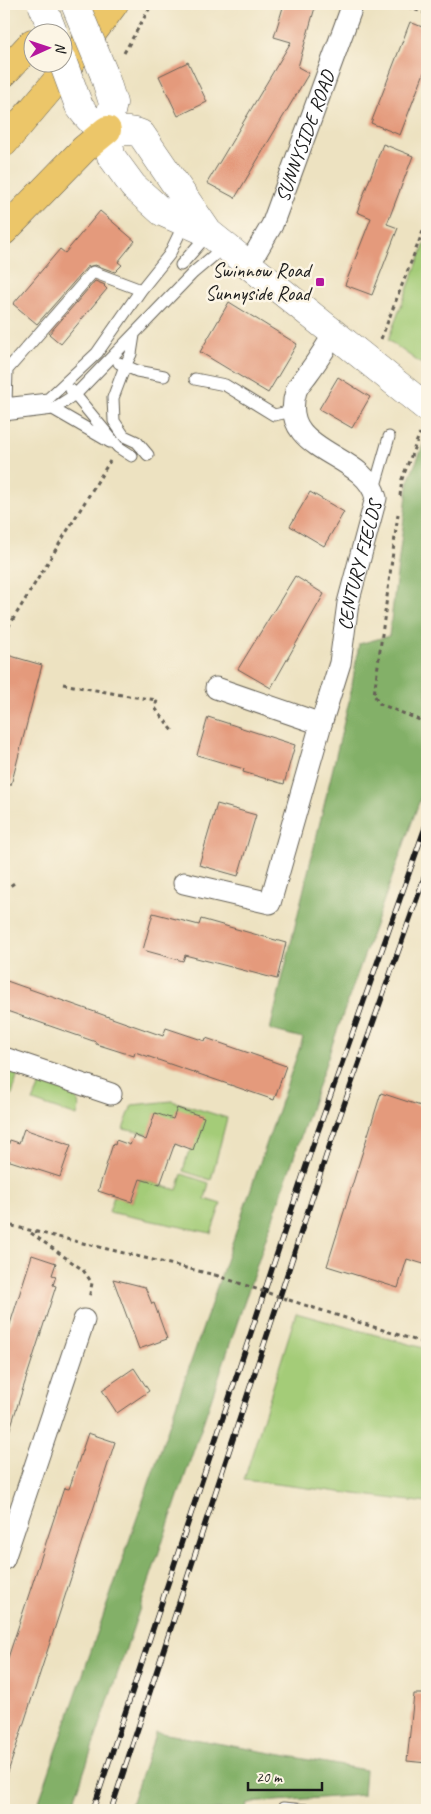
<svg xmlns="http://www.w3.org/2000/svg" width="431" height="1814" viewBox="0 0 431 1814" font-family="Caveat,sans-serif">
<rect width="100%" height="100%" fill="#fcf5e5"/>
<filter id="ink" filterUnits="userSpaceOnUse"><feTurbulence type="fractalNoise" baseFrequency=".02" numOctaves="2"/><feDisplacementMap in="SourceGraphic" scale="10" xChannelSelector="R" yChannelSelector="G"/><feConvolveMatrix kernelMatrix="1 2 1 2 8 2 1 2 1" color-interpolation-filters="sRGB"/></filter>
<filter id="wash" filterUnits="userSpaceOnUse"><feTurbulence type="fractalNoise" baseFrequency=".0096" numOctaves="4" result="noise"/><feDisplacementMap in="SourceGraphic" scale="20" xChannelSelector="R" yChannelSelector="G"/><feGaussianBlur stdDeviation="1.12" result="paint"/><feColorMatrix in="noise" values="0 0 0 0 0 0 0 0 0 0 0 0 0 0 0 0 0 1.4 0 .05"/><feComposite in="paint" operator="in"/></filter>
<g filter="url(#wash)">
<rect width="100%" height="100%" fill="#ede2c1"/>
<path fill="#a4cc78" stroke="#60744a" d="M427 238V368L388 340Z
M4 1065 19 1070 12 1095 4 1092Z
M43 1078 72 1089C78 1099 81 1105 77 1116L33 1101Z
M172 1101 227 1118 211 1180 183 1171 188 1153 193 1149 148 1134 123 1129 132 1105Z
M182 1174 209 1183 205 1199 221 1204 211 1233 109 1212 114 1196 132 1202 140 1179 177 1190Z
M296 1313 427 1349V1503L244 1480Z"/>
<path fill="#83b068" stroke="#506642" d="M427 436V780L332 1045 71 1810H36L303 1038 270 1030 350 697 359 644 389 636 409 479Z
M156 1732 365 1770 363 1795 247 1803 246 1810H129Z"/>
<g id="blocks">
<path fill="#e49a7c" d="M284 4H316L298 67 309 73 235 198 207 183 291 42 274 37Z
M410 22 427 29V65L400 135 371 123Z
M188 62 207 102 178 116 159 76Z
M383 144 413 156 387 224 398 228 372 295 345 285 371 218 357 212Z
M100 211 135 241 118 262 122 265 115 272 95 265 87 267 37 324 13 304 60 249 65 253Z
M95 281 105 285 104 286 107 289 61 344 49 334Z
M229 302 297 344 268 393 200 352Z
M338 377 370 397 352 428 319 409Z
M310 492 344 512 324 546 290 526Z
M295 576 324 594 271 688 238 669Z
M4 654 42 665 11 785H4Z
M208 717 295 745 284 784 243 772 244 769 197 755Z
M217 804 256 815 238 876 199 865Z
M153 913 199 925 201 919 286 943 277 979 185 955 183 961 143 950Z
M4 980 163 1036 166 1028 205 1041 206 1038 286 1066 274 1100 135 1052 134 1056 96 1044V1042L4 1010Z
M381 1093 427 1108V1265L407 1259 398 1288 327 1266Z
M177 1108 204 1117 193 1150 175 1143 160 1185 140 1179 132 1202 98 1191 113 1144 115 1145 116 1140 130 1145 134 1135 146 1140 155 1113 173 1119Z
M24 1129 71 1145 60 1177 4 1159 10 1140 19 1143Z
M32 1255 56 1263 52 1275 56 1276 53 1285 56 1286 8 1435H4V1343Z
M113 1279 145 1287 152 1304 154 1303 167 1339 139 1349Z
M134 1368 149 1391 117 1413 102 1390Z
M88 1433 115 1442 8 1772 4 1771V1670L64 1488 69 1489Z
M414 1694H427V1763L407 1761Z"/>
</g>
</g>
<g filter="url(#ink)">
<use href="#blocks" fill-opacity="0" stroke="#656156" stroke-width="1"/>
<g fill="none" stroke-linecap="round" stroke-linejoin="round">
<g stroke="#656156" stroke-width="13">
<path id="service" d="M181 265 209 233
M134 335 131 354 125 366 113 398 114 421 124 436 137 442 148 455
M119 363 137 371 164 376
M195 379 225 385 274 415 293 411
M71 390 118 447 132 456
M4 404 48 399 97 353 141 290 169 255 185 222
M12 409 6 404 7 370 93 272 141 290
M53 409 110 442
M4 415 53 409 75 395 193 273 225 246
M374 489 389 437
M282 1810 283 1808 307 1810"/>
</g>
<g stroke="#656156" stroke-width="23">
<g id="minor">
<path id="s1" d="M249 264 272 225 353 4"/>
<path d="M216 688 321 724"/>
<path id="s2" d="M184 883 270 903 321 724 340 663 348 603 376 498C365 451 277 454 296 391 298 385 305 378 309 372 318 360 326 347 334 334"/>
<path d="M4 1058 111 1094"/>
<path d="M4 1559 84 1320"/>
</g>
</g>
<g stroke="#656156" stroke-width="29">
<path id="tertiary" d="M104 74 113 103 107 130 111 156 133 186 162 212 209 233 427 408
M79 106C86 116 96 129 110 130 121 132 130 129 141 134L208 232"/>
</g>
<g stroke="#656156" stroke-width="29">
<path id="trunk" d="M4 73 32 43
M4 143 59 78 114 4
M4 231 84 149 107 130"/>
</g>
<path stroke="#656156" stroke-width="3" stroke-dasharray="4 4" stroke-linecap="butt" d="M400 4 427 14
M124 53 152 4
M381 339 427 221
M400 496 402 479 420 433
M398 514 374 695 380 704 427 723
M4 634 110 461
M63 684 122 695 157 700 155 708 174 732
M4 890 16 882
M4 1224 215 1275
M31 1233 83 1270 92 1283 89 1299
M289 1300 427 1344"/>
<use href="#service" stroke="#fff" stroke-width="11"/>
<use href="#minor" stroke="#fff" stroke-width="21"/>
<use href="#tertiary" stroke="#fff" stroke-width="28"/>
<use href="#trunk" stroke="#ecc669" stroke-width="28"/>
<g stroke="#1c1c1c" stroke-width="5.5">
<path id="rail" d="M93 1810 312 1148 427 822
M111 1810 327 1153 427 870"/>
</g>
<use href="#rail" stroke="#fcf5e5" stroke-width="4" stroke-dasharray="11" stroke-linecap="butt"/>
<g stroke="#656156" stroke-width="29" stroke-linecap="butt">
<path id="tertiary-bridge" d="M42 4 53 32
M75 4 104 74
M62 60 79 106"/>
</g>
<path stroke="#656156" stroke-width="3" stroke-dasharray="4 4" stroke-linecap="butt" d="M215 1275 289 1300"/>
<use href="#tertiary-bridge" stroke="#fff" stroke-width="28"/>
</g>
</g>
<rect fill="#b5179e" stroke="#fcf5e5" stroke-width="2" x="315" y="277" width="10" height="10" rx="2.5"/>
<g text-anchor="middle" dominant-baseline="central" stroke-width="5" stroke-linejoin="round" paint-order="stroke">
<g font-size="20" fill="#1c1c1c" stroke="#fcf5e5">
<text stroke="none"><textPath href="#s1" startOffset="140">SUNNYSIDE ROAD</textPath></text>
<text stroke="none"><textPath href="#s2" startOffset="438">CENTURY FIELDS</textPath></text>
</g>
<g font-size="20" fill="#1c1c1c" stroke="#fcf5e5" text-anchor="end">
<text x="310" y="270">Swinnow Road<tspan x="310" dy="23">Sunnyside Road</tspan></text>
</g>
</g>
<rect width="431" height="1814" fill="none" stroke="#fcf5e5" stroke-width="20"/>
<g transform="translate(48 48) rotate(87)"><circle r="24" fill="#fcf5e5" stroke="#a29e95"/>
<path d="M0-4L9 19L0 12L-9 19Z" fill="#b5179e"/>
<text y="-8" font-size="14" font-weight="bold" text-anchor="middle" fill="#1c1c1c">N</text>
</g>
<path d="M248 1782v8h74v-8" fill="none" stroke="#1c1c1c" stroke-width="2.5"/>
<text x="256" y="1782" font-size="15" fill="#1c1c1c" stroke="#fcf5e5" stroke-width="4" paint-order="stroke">20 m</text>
</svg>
